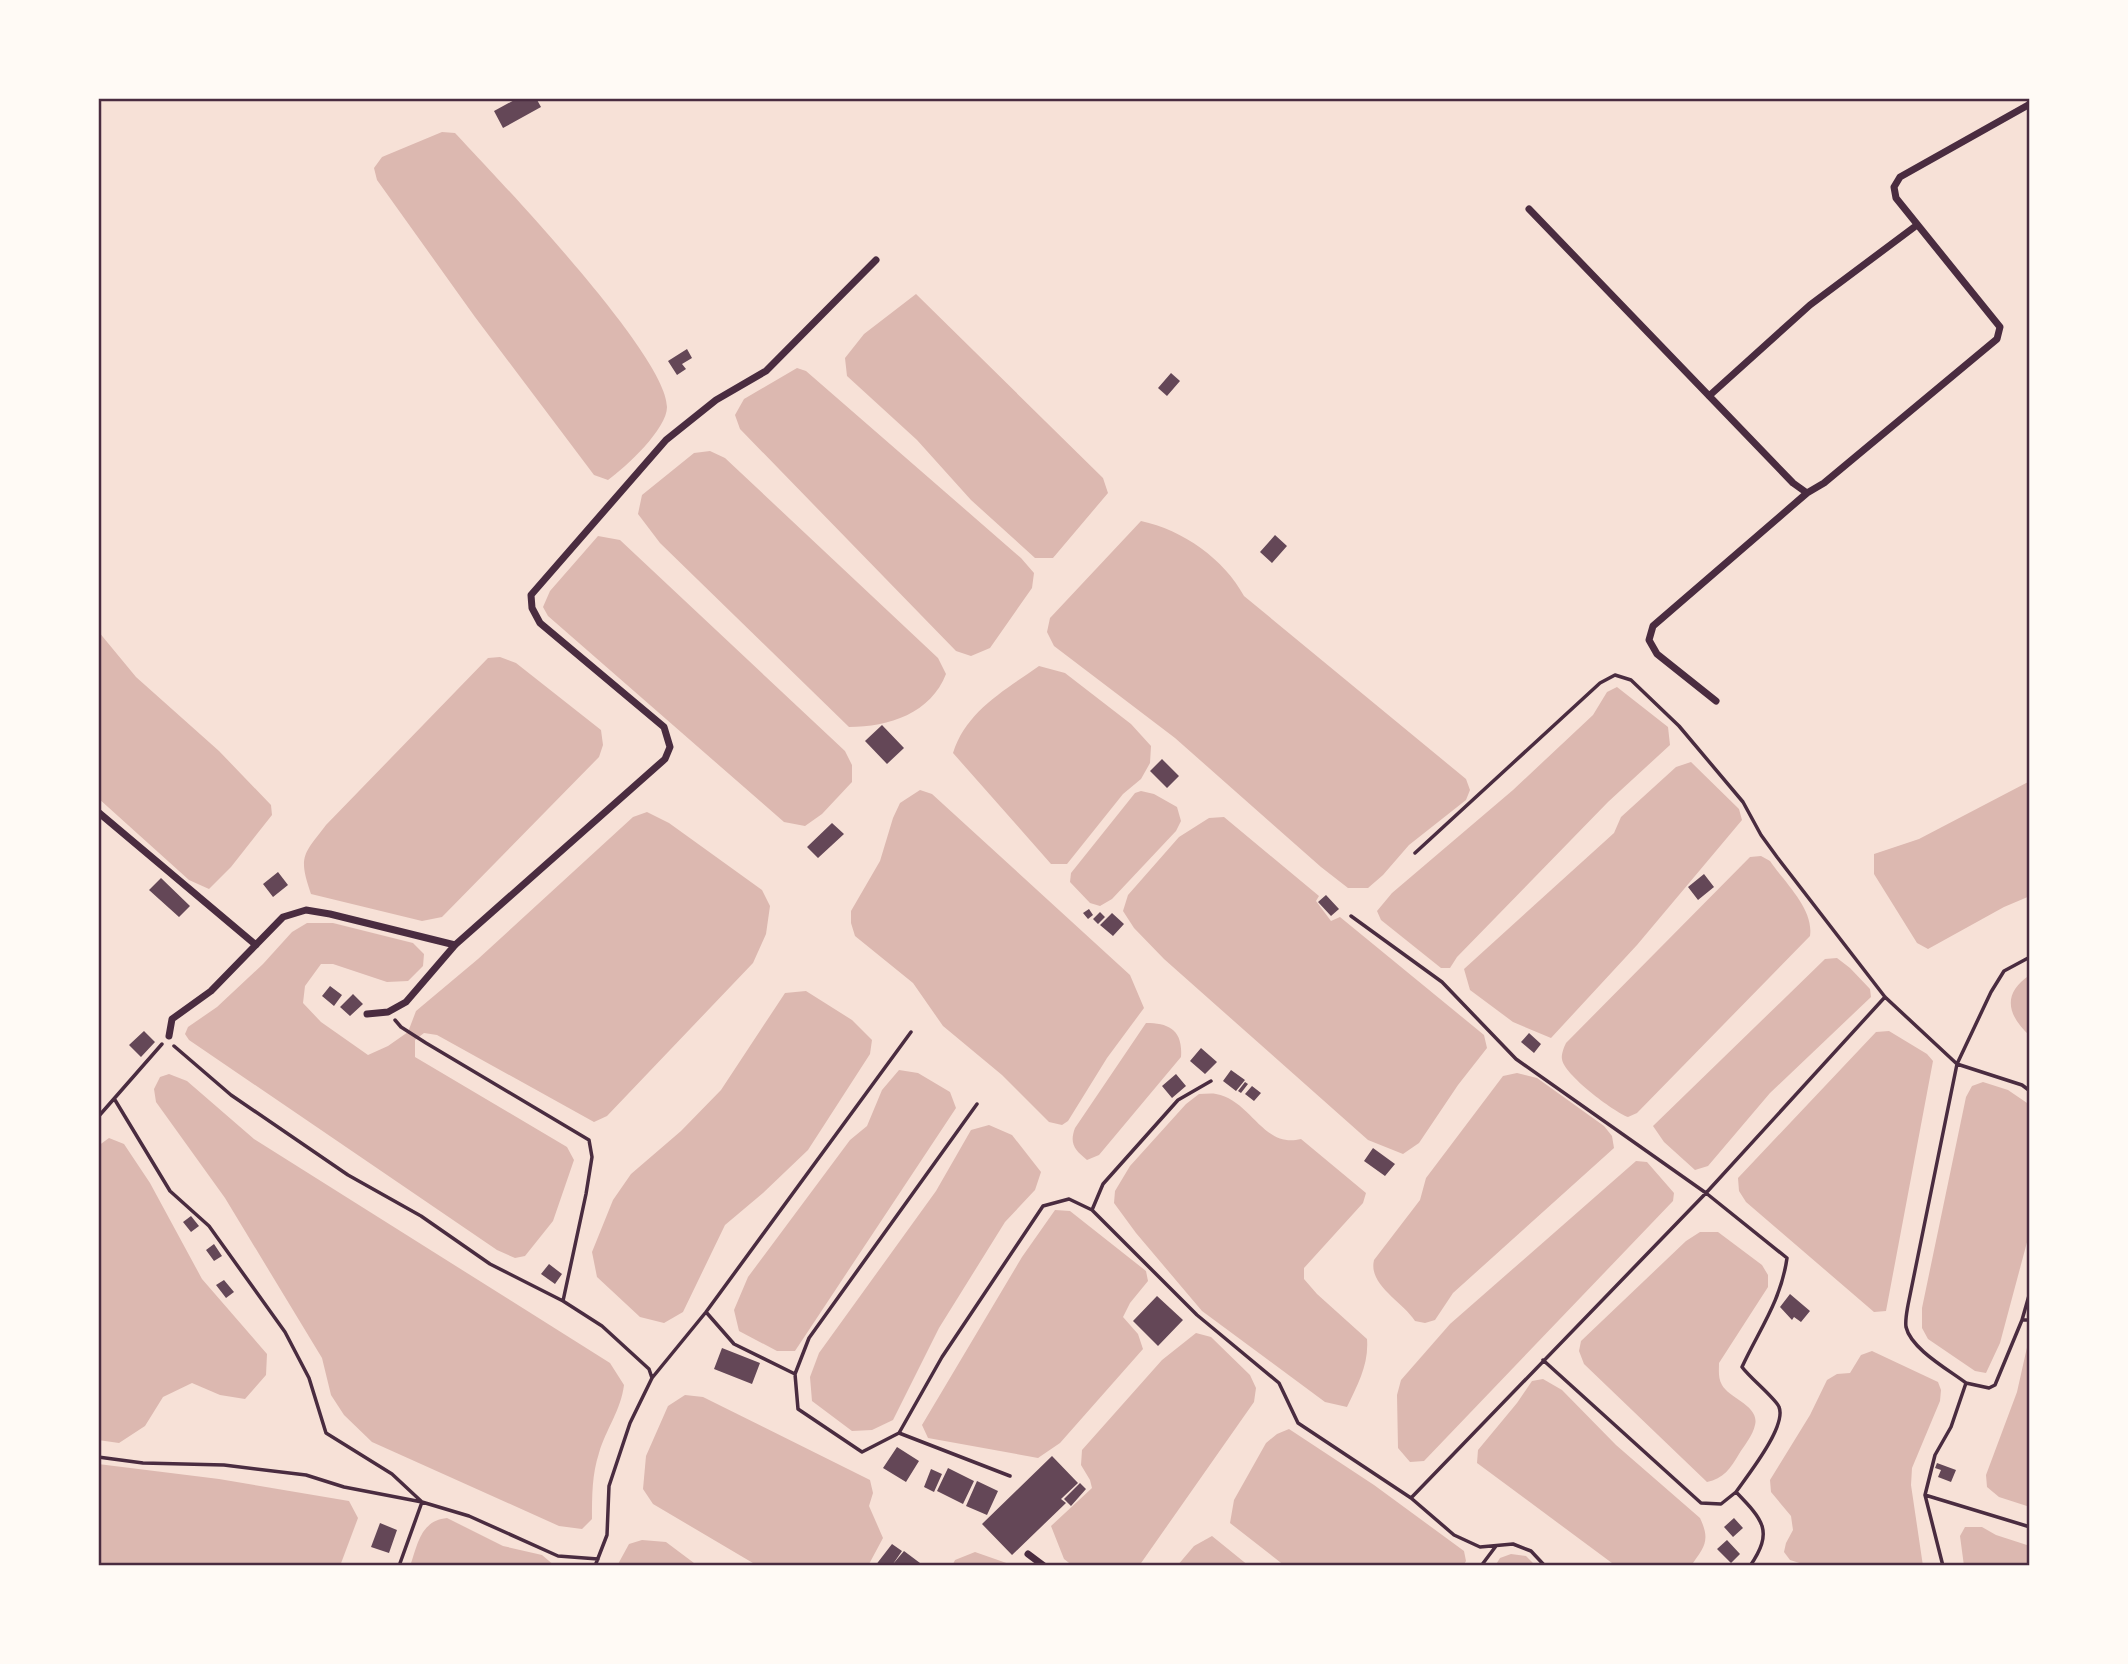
<svg xmlns="http://www.w3.org/2000/svg" width="2128" height="1664" viewBox="0 0 2128 1664" font-family="'IBM Plex Sans',sans-serif">
<rect width="100%" height="100%" fill="#f7e1d7"/>
<path fill="#dcb8b0" d="M442 132 455 133C496 177 667 355 667 407 667 429 626 467 608 480L594 475 475 317 377 180 374 168 382 157Z
M916 294 1103 478 1108 493 1053 558H1035L971 500 917 440 847 376 845 358 864 334Z
M797 368 806 371 1021 558 1034 573 1032 588 990 648 971 656 956 651 740 429 735 415 744 399Z
M710 451 725 458 938 658 946 674C931 713 889 727 849 727L660 543 638 514 642 495 694 453Z
M1141 521C1183 530 1224 559 1244 596L1466 779 1470 790 1466 800 1409 845 1383 875 1368 888H1348L1321 867 1175 738 1054 646 1047 632 1050 618Z
M598 536 620 540 845 751 852 765V782L822 814 805 826 784 822 548 616 543 607 550 591Z
M98 631 136 677 219 751 271 805 272 815 231 867 209 889 189 880 98 798Z
M500 657 516 663 601 730 603 745 599 757 442 917 422 921 311 894C298 856 303 855 326 825L488 658Z
M1039 666 1065 673 1131 724 1151 746 1150 763 1141 779 1123 794 1067 864H1051L953 753C966 711 1005 690 1039 666Z
M1617 687 1668 727 1670 745 1608 802 1457 957 1450 968H1441L1381 920 1377 911 1392 893 1513 790 1593 715 1607 692Z
M1691 762 1739 809 1742 820 1637 945 1551 1038 1513 1022 1470 990 1464 969 1614 833 1621 817 1676 767Z
M2030 781V896L2004 907 1928 949 1917 943 1874 874V854L1919 839Z
M920 790 932 794 1130 975 1144 1008 1107 1058 1068 1121 1062 1125 1049 1122 1002 1075 943 1026 913 983 855 936 851 923V911L880 861 893 818 900 803Z
M1141 791 1154 794 1177 807 1181 821 1176 831 1112 899 1100 906 1090 903 1070 882 1071 873 1135 793Z
M647 812 669 823 762 890 770 906 766 934 753 963 607 1116 594 1122 437 1035 424 1033 415 1040V1057L567 1147 574 1160 553 1221 525 1256 515 1258 497 1250 189 1040 185 1034 188 1027 217 1007 263 964 292 932 307 923H333L413 943 424 954 423 966 408 981 387 982 333 964H321L305 986 303 1003 321 1022 368 1055 388 1046 408 1032 416 1011 478 959 633 817Z
M1224 817 1319 896 1316 901 1331 921 1340 917 1484 1035 1487 1048 1458 1085 1419 1143 1403 1154 1368 1140 1164 959 1134 928 1123 911 1128 895 1179 837 1209 818Z
M1761 856 1770 861C1785 883 1814 909 1810 936L1637 1113 1628 1117C1614 1112 1563 1074 1562 1059 1561 1055 1564 1047 1566 1043L1750 857Z
M1837 958 1850 968 1870 989 1871 997 1770 1093 1708 1166 1695 1170 1664 1142 1653 1126 1825 959Z
M2030 975V1036C2008 1016 2001 994 2030 975Z
M806 991 852 1020 872 1040 870 1054 808 1150 763 1193 725 1225 683 1312 664 1323 640 1317 597 1277 592 1252 613 1200 631 1174 681 1131 721 1090 785 993Z
M1146 1023C1169 1023 1183 1030 1181 1057L1099 1155 1087 1160C1075 1150 1069 1144 1075 1128Z
M1889 1031 1927 1054 1933 1061 1886 1311 1874 1312 1746 1202 1739 1191 1738 1178 1876 1032Z
M899 1070 918 1073 950 1092 956 1108 795 1351H777L739 1331 734 1310 748 1277 850 1140 867 1126 882 1090Z
M1517 1073 1537 1078 1604 1126 1612 1136 1614 1148 1453 1293 1435 1320 1425 1323 1415 1321C1402 1301 1368 1285 1374 1260L1420 1200 1426 1178 1503 1076Z
M169 1074 187 1081 254 1139 610 1363 624 1385C621 1410 606 1429 599 1453 592 1474 592 1496 592 1519L582 1529 559 1526 372 1442 344 1415 331 1395 322 1358 225 1198 156 1102 154 1089 160 1077Z
M1983 1082 2008 1090 2030 1105V1231L2000 1343 1986 1373 1975 1371 1928 1339 1922 1328V1308L1966 1097 1972 1086Z
M1199 1094C1205 1094 1211 1093 1216 1094 1251 1100 1263 1149 1301 1139L1366 1193 1363 1203 1304 1268V1279L1317 1294 1367 1339C1369 1364 1358 1384 1347 1407L1325 1402 1202 1311 1136 1233 1114 1203 1115 1191 1130 1166 1186 1104Z
M989 1125 1012 1135 1041 1172 1035 1190 1005 1222 939 1328 893 1420 872 1430 852 1431 812 1401 810 1377 819 1353 936 1191 971 1130Z
M109 1138 124 1144 150 1183 202 1279 267 1354 266 1375 245 1399 220 1395 192 1383 163 1397 145 1426 119 1443 98 1440V1146Z
M1636 1161 1647 1162 1674 1193 1673 1201 1424 1461 1410 1462 1398 1448 1397 1395 1401 1380 1450 1324Z
M1055 1210 1070 1211 1146 1271 1148 1281 1130 1303 1123 1317 1138 1334 1143 1349 1060 1443 1038 1458 928 1438 922 1425 1022 1257Z
M1700 1232H1718L1762 1265 1768 1275V1287L1719 1363C1719 1371 1718 1378 1722 1385 1729 1398 1760 1406 1755 1425 1753 1435 1744 1446 1739 1454 1731 1468 1723 1479 1707 1482L1584 1364 1579 1351 1581 1341 1686 1241Z
M1196 1333 1211 1337 1250 1375 1256 1388 1254 1402 1139 1566H1073L1064 1559 1051 1526 1092 1488 1090 1480 1081 1465 1082 1450 1162 1360Z
M2030 1334V1507L1999 1497 1987 1487 1986 1475 2017 1392Z
M1872 1351 1938 1382 1941 1390 1940 1401 1912 1468 1911 1485 1923 1566H1809L1790 1560 1784 1552 1786 1543 1793 1530 1791 1516 1771 1492 1770 1480 1810 1415 1827 1380 1837 1374 1850 1373 1861 1355Z
M1543 1379 1562 1390 1616 1445 1700 1518C1711 1541 1704 1547 1691 1566H1616L1477 1463 1478 1450 1517 1403 1532 1381Z
M685 1395 703 1397 870 1480 873 1493 869 1506 883 1538 868 1566H758L653 1504 643 1489 646 1456 668 1406Z
M1289 1429 1374 1485 1464 1551 1466 1561 1463 1566H1285L1230 1523 1234 1500 1266 1443 1277 1434Z
M98 1464 219 1479 349 1501 358 1518 340 1566H98Z
M447 1518 503 1546 542 1555 555 1566H410C418 1544 420 1521 447 1518Z
M1965 1527H1982L1996 1535 2030 1546V1566H1964L1960 1536Z
M1212 1536 1249 1566H1177L1194 1546Z
M642 1540 666 1542 698 1566H617L629 1544Z
M975 1552 1015 1566H952L955 1560Z
M1511 1554 1526 1556 1536 1566H1495L1500 1558Z"/>
<path fill="#644757" d="M518 98H536L541 107 503 128 494 111Z
M687 349 692 358 682 364 686 369 677 375 668 361Z
M1171 373 1180 381 1167 396 1158 388Z
M1275 535 1287 546 1272 563 1260 552Z
M882 725 904 748 887 764 865 741Z
M1162 759 1179 776 1167 788 1150 771Z
M832 823 844 834 818 858 807 847Z
M278 872 288 885 273 897 263 884Z
M1704 874 1714 887 1698 900 1688 887Z
M161 878 190 906 179 917 149 890Z
M1326 895 1339 909 1331 916 1318 902Z
M1089 909 1093 915 1088 919 1083 913Z
M1100 912 1105 917 1098 924 1093 919Z
M1112 913 1124 924 1113 936 1100 925Z
M330 986 342 995 334 1006 322 996Z
M353 994 363 1004 350 1016 340 1007Z
M144 1031 155 1042 141 1057 129 1045Z
M1529 1033 1541 1044 1534 1053 1521 1042Z
M1201 1048 1217 1062 1205 1074 1190 1061Z
M1231 1070 1245 1080 1236 1091 1223 1081Z
M1176 1074 1186 1086 1172 1098 1162 1086Z
M1245 1082 1248 1084 1241 1093 1238 1091Z
M1252 1086 1261 1093 1254 1101 1245 1094Z
M1373 1148 1395 1164 1385 1176 1364 1161Z
M191 1216 199 1226 191 1232 183 1222Z
M214 1244 222 1256 214 1261 206 1250Z
M549 1264 562 1274 555 1284 541 1274Z
M224 1280 234 1292 226 1298 216 1285Z
M1790 1294 1810 1311 1801 1322 1794 1317 1792 1320 1780 1307Z
M1157 1296 1183 1320 1158 1346 1133 1321Z
M722 1348 760 1363 752 1384 714 1369Z
M897 1447 919 1461 906 1482 883 1468Z
M1052 1456 1078 1483 1061 1499 1066 1503 1012 1555 982 1524Z
M1937 1463 1956 1470 1951 1482 1938 1477 1941 1470 1935 1468Z
M948 1468 974 1481 963 1504 937 1491Z
M931 1469 942 1474 934 1492 924 1487Z
M977 1481 998 1491 987 1515 966 1506Z
M1080 1483 1086 1489 1071 1506 1064 1499Z
M1734 1518 1743 1528 1733 1537 1724 1527Z
M380 1523 397 1530 389 1553 371 1547Z
M1727 1540 1740 1554 1731 1563 1717 1549Z
M892 1544 902 1551 893 1564 904 1551 924 1566H875Z"/>
<g fill="none" stroke-linecap="round" stroke-linejoin="round">
<path stroke="#4a2c40" stroke-width="3.5" d="M1415 853 1600 683 1615 675 1631 680 1679 726 1743 802 1761 835 1777 857 1885 997 1957 1064 2022 1085 2030 1091
M1351 916 1442 982 1516 1059 1706 1193 1787 1258C1781 1301 1759 1330 1742 1367 1750 1378 1776 1399 1779 1407 1787 1426 1748 1475 1736 1492 1763 1520 1774 1531 1750 1566
M395 1020 401 1027 426 1043 589 1140 592 1157 586 1194 563 1301
M174 1046 231 1095 348 1175 421 1216 490 1264 563 1301 602 1326 649 1369 652 1378
M115 1100 170 1191 209 1226 285 1332 309 1378 326 1433 392 1474 422 1502 469 1516 558 1556 598 1559
M977 1104 809 1338 795 1374 798 1409 862 1452 899 1433 942 1357 1043 1206 1069 1199 1092 1210 1197 1315 1279 1383 1298 1423 1411 1498 1454 1535 1480 1547 1513 1544 1531 1551 1545 1566
M98 1117 162 1044
M1092 1210 1103 1184 1178 1100 1211 1081
M706 1312 734 1344 795 1374
M2022 1320 2030 1292
M1543 1360 1701 1503 1721 1504 1736 1492
M1966 1383 1989 1388 1995 1385 2022 1320H2030
M899 1433 1010 1476
M98 1457 143 1463 224 1465 306 1475 344 1487 422 1502 399 1566
M1925 1495 2030 1527
M1411 1498 1706 1193 1885 997
M595 1566 607 1535 609 1486 630 1423 652 1378 706 1312 911 1032
M1481 1566 1496 1546
M1943 1566 1925 1495 1935 1455 1951 1427 1966 1383C1949 1370 1911 1349 1906 1327 1905 1320 1907 1311 1908 1305L1957 1064 1991 992 2004 971 2030 957"/>
<path stroke="#4a2c40" stroke-width="7" d="M1529 209 1793 483 1807 493 1824 483 1997 339 2000 327 1896 198 1894 187 1900 177 2030 104
M1709 396 1810 305 1917 225
M1716 701 1657 654 1649 640 1653 626 1807 493
M98 812 256 945
M367 1014 388 1012 406 1002 455 945 665 759 670 747 664 727 540 623 532 608 531 595 666 440 716 400 766 371 876 260
M169 1036 172 1019 211 991 283 917 306 910 330 914 455 945
M1028 1554 1044 1566"/>
</g>
<rect width="2128" height="1664" fill="none" stroke="#fffaf5" stroke-width="200"/>
<rect x="100" y="100" width="1928" height="1464" fill="none" stroke="#4a2c40" stroke-width="2.5"/>
</svg>
